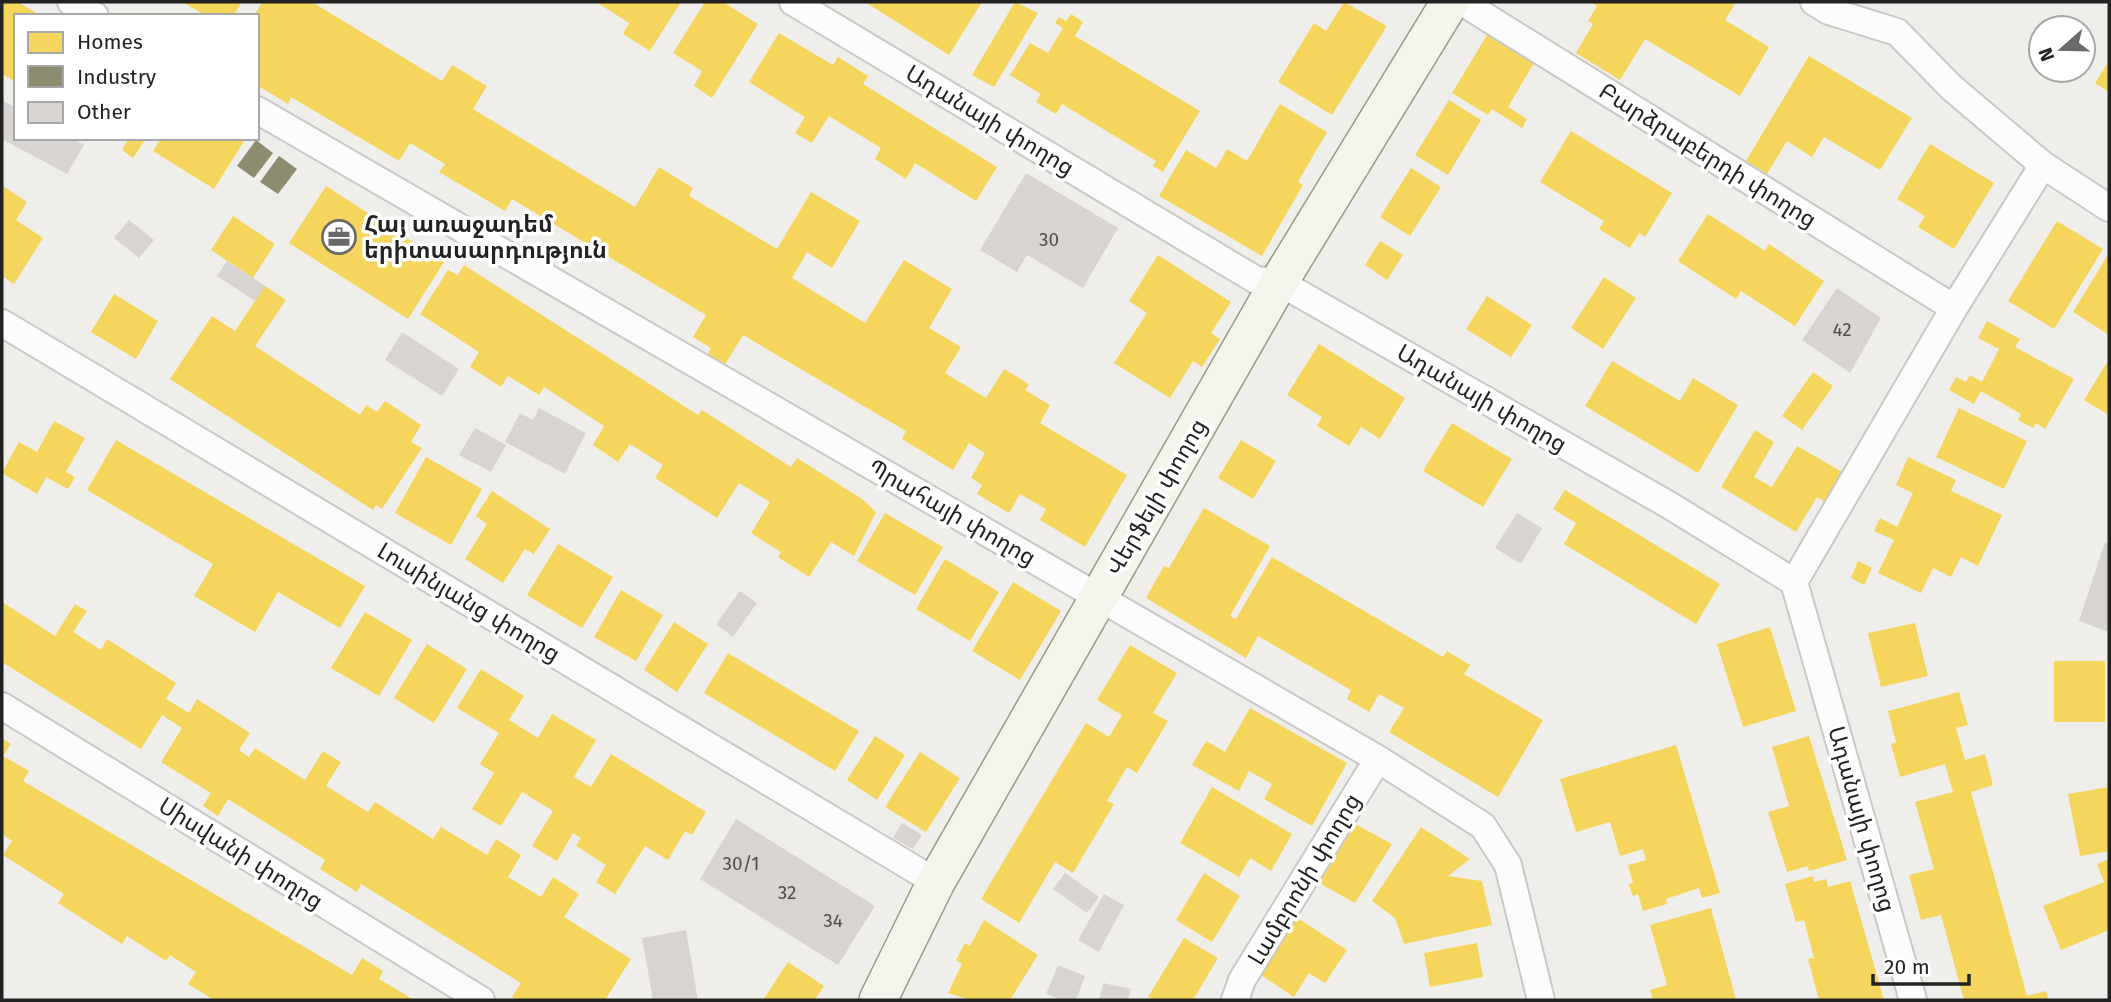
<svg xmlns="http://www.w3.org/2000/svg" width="2111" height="1002" viewBox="0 0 2111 1002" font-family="'Fira Sans','Noto Sans Armenian',sans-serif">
<rect width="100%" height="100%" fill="#f0eeeb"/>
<path fill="#f6d55c" d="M2 2H18L41 16H16V82L4 75 2 79Z
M183 2H242L233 16H206Z
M262 2H312L442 81 452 65 487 86 473 109 635 207 659 167 693 188 689 196 777 249 811 192 860 221 832 268 807 252 792 278 865 323 904 260 952 289 929 328 961 347 945 373 986 398 1004 369 1029 384 1025 390 1050 405 1040 423 1127 475 1085 547 1040 520 1046 509 1020 494 1009 513 977 494 982 485 971 478 985 453 969 443 953 470 902 439 906 431 743 335 721 371 704 361 711 348 693 337 706 315 512 199 505 211 439 172 445 164 410 143 399 161 291 97 288 104 257 85V16H254Z
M596 2H681L650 51 623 34 629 23Z
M705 2H723L758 24 712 98 694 86 702 71 673 53Z
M865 2H982L949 55Z
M1015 2 1038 13 994 87 972 75Z
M1344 2 1387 26 1332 115 1278 82 1314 23 1326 31Z
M1590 2H1736L1725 20 1769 47 1740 96 1645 39 1620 80 1576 53 1593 24 1588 21 1597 6Z
M1071 14 1083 22 1075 36 1200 111 1163 172 1153 166 1156 161 1062 104 1056 114 1036 102 1041 94 1010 75 1030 43 1048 53 1063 28 1055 23 1059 17 1066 21Z
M779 33 833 65 838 57 868 76 863 84 997 167 976 201 915 163 906 179 875 159 881 148 829 116 812 143 795 133 805 117 749 82Z
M1487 35 1534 63 1508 107 1527 119 1522 128 1492 109 1488 115 1452 93Z
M1809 56 1912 118 1880 170 1824 137 1812 157 1787 141 1767 174 1746 161Z
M2109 61V92L2095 83Z
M1449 100 1481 120 1448 175 1415 155Z
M1280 104 1327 132 1298 182 1303 185 1262 256 1159 196 1186 150 1216 168 1227 149 1247 161Z
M1571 131 1672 193 1645 237 1639 233 1630 248 1599 229 1604 221 1540 182Z
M129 138H146L133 158 122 150Z
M161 138H246L214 189 153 151Z
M1930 144 1994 183 1954 249 1918 227 1925 216 1897 199Z
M1411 168 1441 187 1410 236 1380 217Z
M3 186 27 202 16 220 43 238 14 284 2 276Z
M326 186 444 262 408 319 289 243Z
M1708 214 1765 251 1769 244 1824 281 1795 326 1741 291 1736 299 1678 261Z
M233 216 275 244 253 278 211 250Z
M2057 221 2103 249 2054 329 2008 301Z
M1380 241 1403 255 1387 280 1365 265Z
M2109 253V335L2073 312Z
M1158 255 1231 302 1211 333 1220 339 1202 367 1193 361 1170 398 1114 363 1147 313 1129 301Z
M464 265 698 415 702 410 791 467 797 458 862 499 876 512 854 556 831 542 809 577 778 557 781 552 751 533 770 502 739 483 717 518 655 478 663 465 630 444 618 462 593 445 604 426 544 387 539 395 508 376 501 387 470 367 479 352 420 314 448 270 458 275Z
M1604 277 1636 298 1603 349 1571 328Z
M265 286 286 300 255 346 360 415 366 405 377 412 385 401 421 425 411 442 422 448 382 509 376 505 373 510 170 379 212 316 235 331Z
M114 294 158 321 136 359 91 332Z
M1487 296 1532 325 1511 357 1466 329Z
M1987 321 2020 339 2015 347 2074 379 2045 429 2036 423 2033 428 2018 420 2021 414 1981 391 1974 404 1949 390 1956 377 1966 382 1970 375 1982 382 1999 349 1978 338Z
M1319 344 1405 398 1380 439 1361 427 1349 446 1317 426 1322 417 1287 395Z
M2109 359V415L2084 400Z
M1612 361 1680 401 1693 378 1738 405 1698 473 1585 406Z
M1813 372 1833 386 1802 430 1782 416Z
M1959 408 2027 441 2004 489 1936 457Z
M54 421 85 438 66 472 75 477 68 489 46 477 37 494 2 473 19 442 37 452Z
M1452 423 1512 459 1483 507 1423 471Z
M1755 430 1774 442 1754 477 1772 487 1797 446 1844 473 1826 503 1817 497 1796 532 1721 487Z
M116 440 365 586 340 628 278 592 255 632 194 596 213 564 87 490Z
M1241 440 1276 461 1253 499 1218 478Z
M426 457 482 489 451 545 395 513Z
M1908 457 1956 480 1951 491 2002 515 1978 566 1961 557 1951 577 1933 568 1921 593 1878 573 1894 540 1874 531 1880 518 1897 527 1913 493 1896 485Z
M1565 490 1720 584 1696 624 1564 544 1576 523 1553 509Z
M492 491 550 529 534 554 525 549 503 583 465 559 487 524 476 516Z
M1204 508 1270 546 1230 616 1236 619 1272 557 1443 657 1447 651 1470 665 1464 674 1543 720 1498 797 1389 732 1404 708 1379 694 1369 712 1347 699 1351 690 1258 636 1246 658 1146 598 1164 566 1169 568Z
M885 513 943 547 915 595 857 561Z
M558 544 613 577 582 628 527 595Z
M945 559 999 592 970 641 916 609Z
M1858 561 1872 568 1864 585 1851 578Z
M1013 582 1061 611 1020 680 972 651Z
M621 590 663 615 636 661 594 637Z
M2 602 55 636 75 604 87 611 73 632 101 650 107 639 176 683 166 699 189 713 197 699 250 733 239 750 249 757 255 748 305 780 323 751 341 762 326 786 368 812 375 802 433 839 441 827 487 855 496 839 521 855 508 877 541 897 553 877 579 894 564 917 631 959 605 1000H518L512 997 521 983 361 884 357 892 320 869 325 860 228 799 218 816 203 806 211 793 161 762 182 728 162 715 141 749 2 662Z
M365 612 412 640 379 696 331 668Z
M674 622 708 644 677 692 644 670Z
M1915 623 1928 676 1881 687 1868 633Z
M1770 627 1796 711 1743 727 1717 644Z
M427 644 467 669 434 723 394 698Z
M1130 645 1177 673 1153 713 1168 721 1137 773 1127 767 1107 801 1114 804 1073 873 1055 862 1019 923 981 899 1086 723 1109 737 1122 715 1097 700Z
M728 653 859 731 835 771 704 693Z
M2054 661H2105V722H2054Z
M481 669 524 696 509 720 538 738 552 714 596 740 574 777 591 787 611 754 706 812 692 835 685 831 668 860 645 846 615 894 596 882 606 865 576 846 581 838 573 833 557 861 532 846 553 811 522 792 501 826 472 809 494 773 480 764 499 733 457 708Z
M1959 692 1968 725 1956 728 1965 760 1985 754 1993 785 1971 792 2027 996 2046 991 2049 1000H1964L1941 915 1921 920 1909 875 1934 869 1915 802 1953 792 1945 764 1900 777 1891 744 1896 742 1888 711Z
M1250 708 1347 763 1312 826 1264 799 1272 784 1249 771 1239 791 1192 765 1206 741 1225 752Z
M875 736 905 755 877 800 847 780Z
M1809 736 1847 860 1809 871 1808 866 1787 872 1768 812 1789 806 1772 747Z
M2 738 11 744 3 756 29 771 23 781 352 975 362 958 383 971 379 979 414 1000H214L188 984 196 972 170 955 166 961 127 936 122 944 58 903 64 894 3 855 12 841 2 834Z
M1676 745 1720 893 1702 898 1699 888 1666 899 1667 904 1643 911 1638 894 1633 896 1631 891 1629 884 1633 883 1628 865 1646 860 1643 849 1620 856 1610 822 1576 832 1560 779Z
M920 752 960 778 926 832 885 807Z
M1212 787 1292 834 1271 871 1250 858 1239 877 1180 843Z
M2109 787V851L2080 856 2068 794Z
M1355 824 1392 844 1355 903 1319 883Z
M1421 827 1470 859 1448 876 1482 881 1492 925 1404 944 1395 918 1372 901Z
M2109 859V930L2061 950 2043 906 2104 882 2097 864Z
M1204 873 1240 896 1212 942 1176 920Z
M1813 876 1814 882 1826 879 1828 887 1850 881 1884 1000H1819L1808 959 1814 958 1804 920 1796 922 1785 884Z
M1711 908 1736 1000H1653L1650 990 1667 985 1650 925Z
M1291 914 1347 950 1325 983 1309 973 1294 997 1255 971Z
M984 920 1038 955 1010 1000H971L948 993 962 964 956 960 965 943 970 946Z
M1184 938 1218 958 1193 1000H1153L1148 997Z
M1477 943 1483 977 1430 987 1424 953Z
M788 962 824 986 815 1000H763Z"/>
<path fill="#8c8c6e" d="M256 140 273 153 254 178 237 166Z
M279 156 297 169 278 194 260 182Z"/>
<path fill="#d7d4d2" d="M2 100 16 108V138H72L84 145 67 174 2 139Z
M1026 173 1118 228 1083 288 1027 255 1017 272 980 250Z
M129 220 154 240 139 258 114 238Z
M227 261 265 286 255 301 217 276Z
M1837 288 1881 318 1850 373 1802 340Z
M402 332 459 369 442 396 385 360Z
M539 408 586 433 565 474 505 442 520 413 533 420Z
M475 428 506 445 491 472 459 455Z
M1517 513 1542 528 1521 564 1495 548Z
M2105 542 2109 543V632L2079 621Z
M740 591 757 603 733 637 716 624Z
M736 819 875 906 838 965 700 879Z
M902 823 922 835 913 849 893 838Z
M1065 873 1099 897 1087 913 1053 889Z
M1104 894 1124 905 1099 952 1078 940Z
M686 930 698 1000H653L642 938Z
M1058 965 1085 976 1076 1000H1062L1046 994Z
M1103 983 1131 989 1128 1000H1099Z"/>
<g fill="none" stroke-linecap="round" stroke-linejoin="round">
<g stroke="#c9c8c7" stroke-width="30">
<path id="street" d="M71 2 95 16
M793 2 1256 280 1279 282 1669 505 1794 582 1913 1000
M1462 2 1954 308
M1814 2 1829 11 1897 32 1952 88 2043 165 2109 208
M257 110 1378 759 1483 826 1508 865 1541 1000
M2 323 936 882
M1794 582 1954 308 2043 165
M2 706 481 1000
M1235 1000 1242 980 1378 759"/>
</g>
<g stroke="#999a82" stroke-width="40">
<path id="secondary" d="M878 1000 936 882 1279 282 1450 2"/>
</g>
<use href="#street" stroke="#fdfcfc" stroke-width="26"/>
<use href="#secondary" stroke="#f4f4ed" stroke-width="37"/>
</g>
<defs>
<g id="office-ring" transform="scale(1.75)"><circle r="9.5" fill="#fff" stroke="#6a6968" stroke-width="1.5"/><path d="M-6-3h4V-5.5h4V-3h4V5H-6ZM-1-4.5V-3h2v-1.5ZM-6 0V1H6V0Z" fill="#6a6968"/></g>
</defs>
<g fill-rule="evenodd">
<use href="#office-ring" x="339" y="237"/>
</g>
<g text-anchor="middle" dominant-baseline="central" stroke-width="7" stroke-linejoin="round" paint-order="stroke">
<g font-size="19" fill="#4f4e4e">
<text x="1049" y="239">30</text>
<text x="1842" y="329">42</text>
<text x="741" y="863">30/1</text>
<text x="787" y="892">32</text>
<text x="833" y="920">34</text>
</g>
<g font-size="23" fill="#222" stroke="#fff">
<text transform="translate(990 120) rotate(31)">Ադանայի փողոց</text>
<text transform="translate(1708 155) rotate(32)">Բարձրաբերդի փողոց</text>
<text transform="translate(1482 398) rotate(30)">Ադանայի փողոց</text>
<text transform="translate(1156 497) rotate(-60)">Վերֆելի փողոց</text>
<text transform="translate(952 512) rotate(30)">Պրահայի փողոց</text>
<text transform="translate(469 602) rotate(31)">Լուսինյանց փողոց</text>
<text transform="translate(1862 819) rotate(74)">Ադանայի փողոց</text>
<text transform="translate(241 853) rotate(32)">Սիսվանի փողոց</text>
<text transform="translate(1304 879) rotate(-59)">Լամբրոնի փողոց</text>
</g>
<g font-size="23" font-weight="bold" fill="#222" stroke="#fff" text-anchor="start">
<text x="364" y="224">Հայ առաջադեմ<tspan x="364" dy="26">երիտասարդություն</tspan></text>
</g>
</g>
<rect width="2111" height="1002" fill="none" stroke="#222222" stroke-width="7"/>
<rect x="14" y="14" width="245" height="126" fill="#ffffff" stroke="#a7a7a7" stroke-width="2"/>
<rect x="28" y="32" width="35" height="21" fill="#f6d55c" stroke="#a7a7a7" stroke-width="2"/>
<text x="77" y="49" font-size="21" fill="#222222">Homes</text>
<rect x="28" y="66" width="35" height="21" fill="#8c8c6e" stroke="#a7a7a7" stroke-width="2"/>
<text x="77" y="84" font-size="21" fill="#222222">Industry</text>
<rect x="28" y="102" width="35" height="21" fill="#d7d4d2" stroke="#a7a7a7" stroke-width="2"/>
<text x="77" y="119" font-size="21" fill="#222222">Other</text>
<g transform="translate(2062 49) rotate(250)"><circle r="33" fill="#ffffff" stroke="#a7a7a7" stroke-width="2"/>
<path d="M0-5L12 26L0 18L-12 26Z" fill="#6a6968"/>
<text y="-10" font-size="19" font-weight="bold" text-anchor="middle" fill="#222222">N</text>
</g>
<path d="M1873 974v10h96v-10" fill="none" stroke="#222222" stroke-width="3.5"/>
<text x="1884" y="974" font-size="21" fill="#222222" stroke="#ffffff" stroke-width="5" paint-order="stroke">20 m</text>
</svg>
